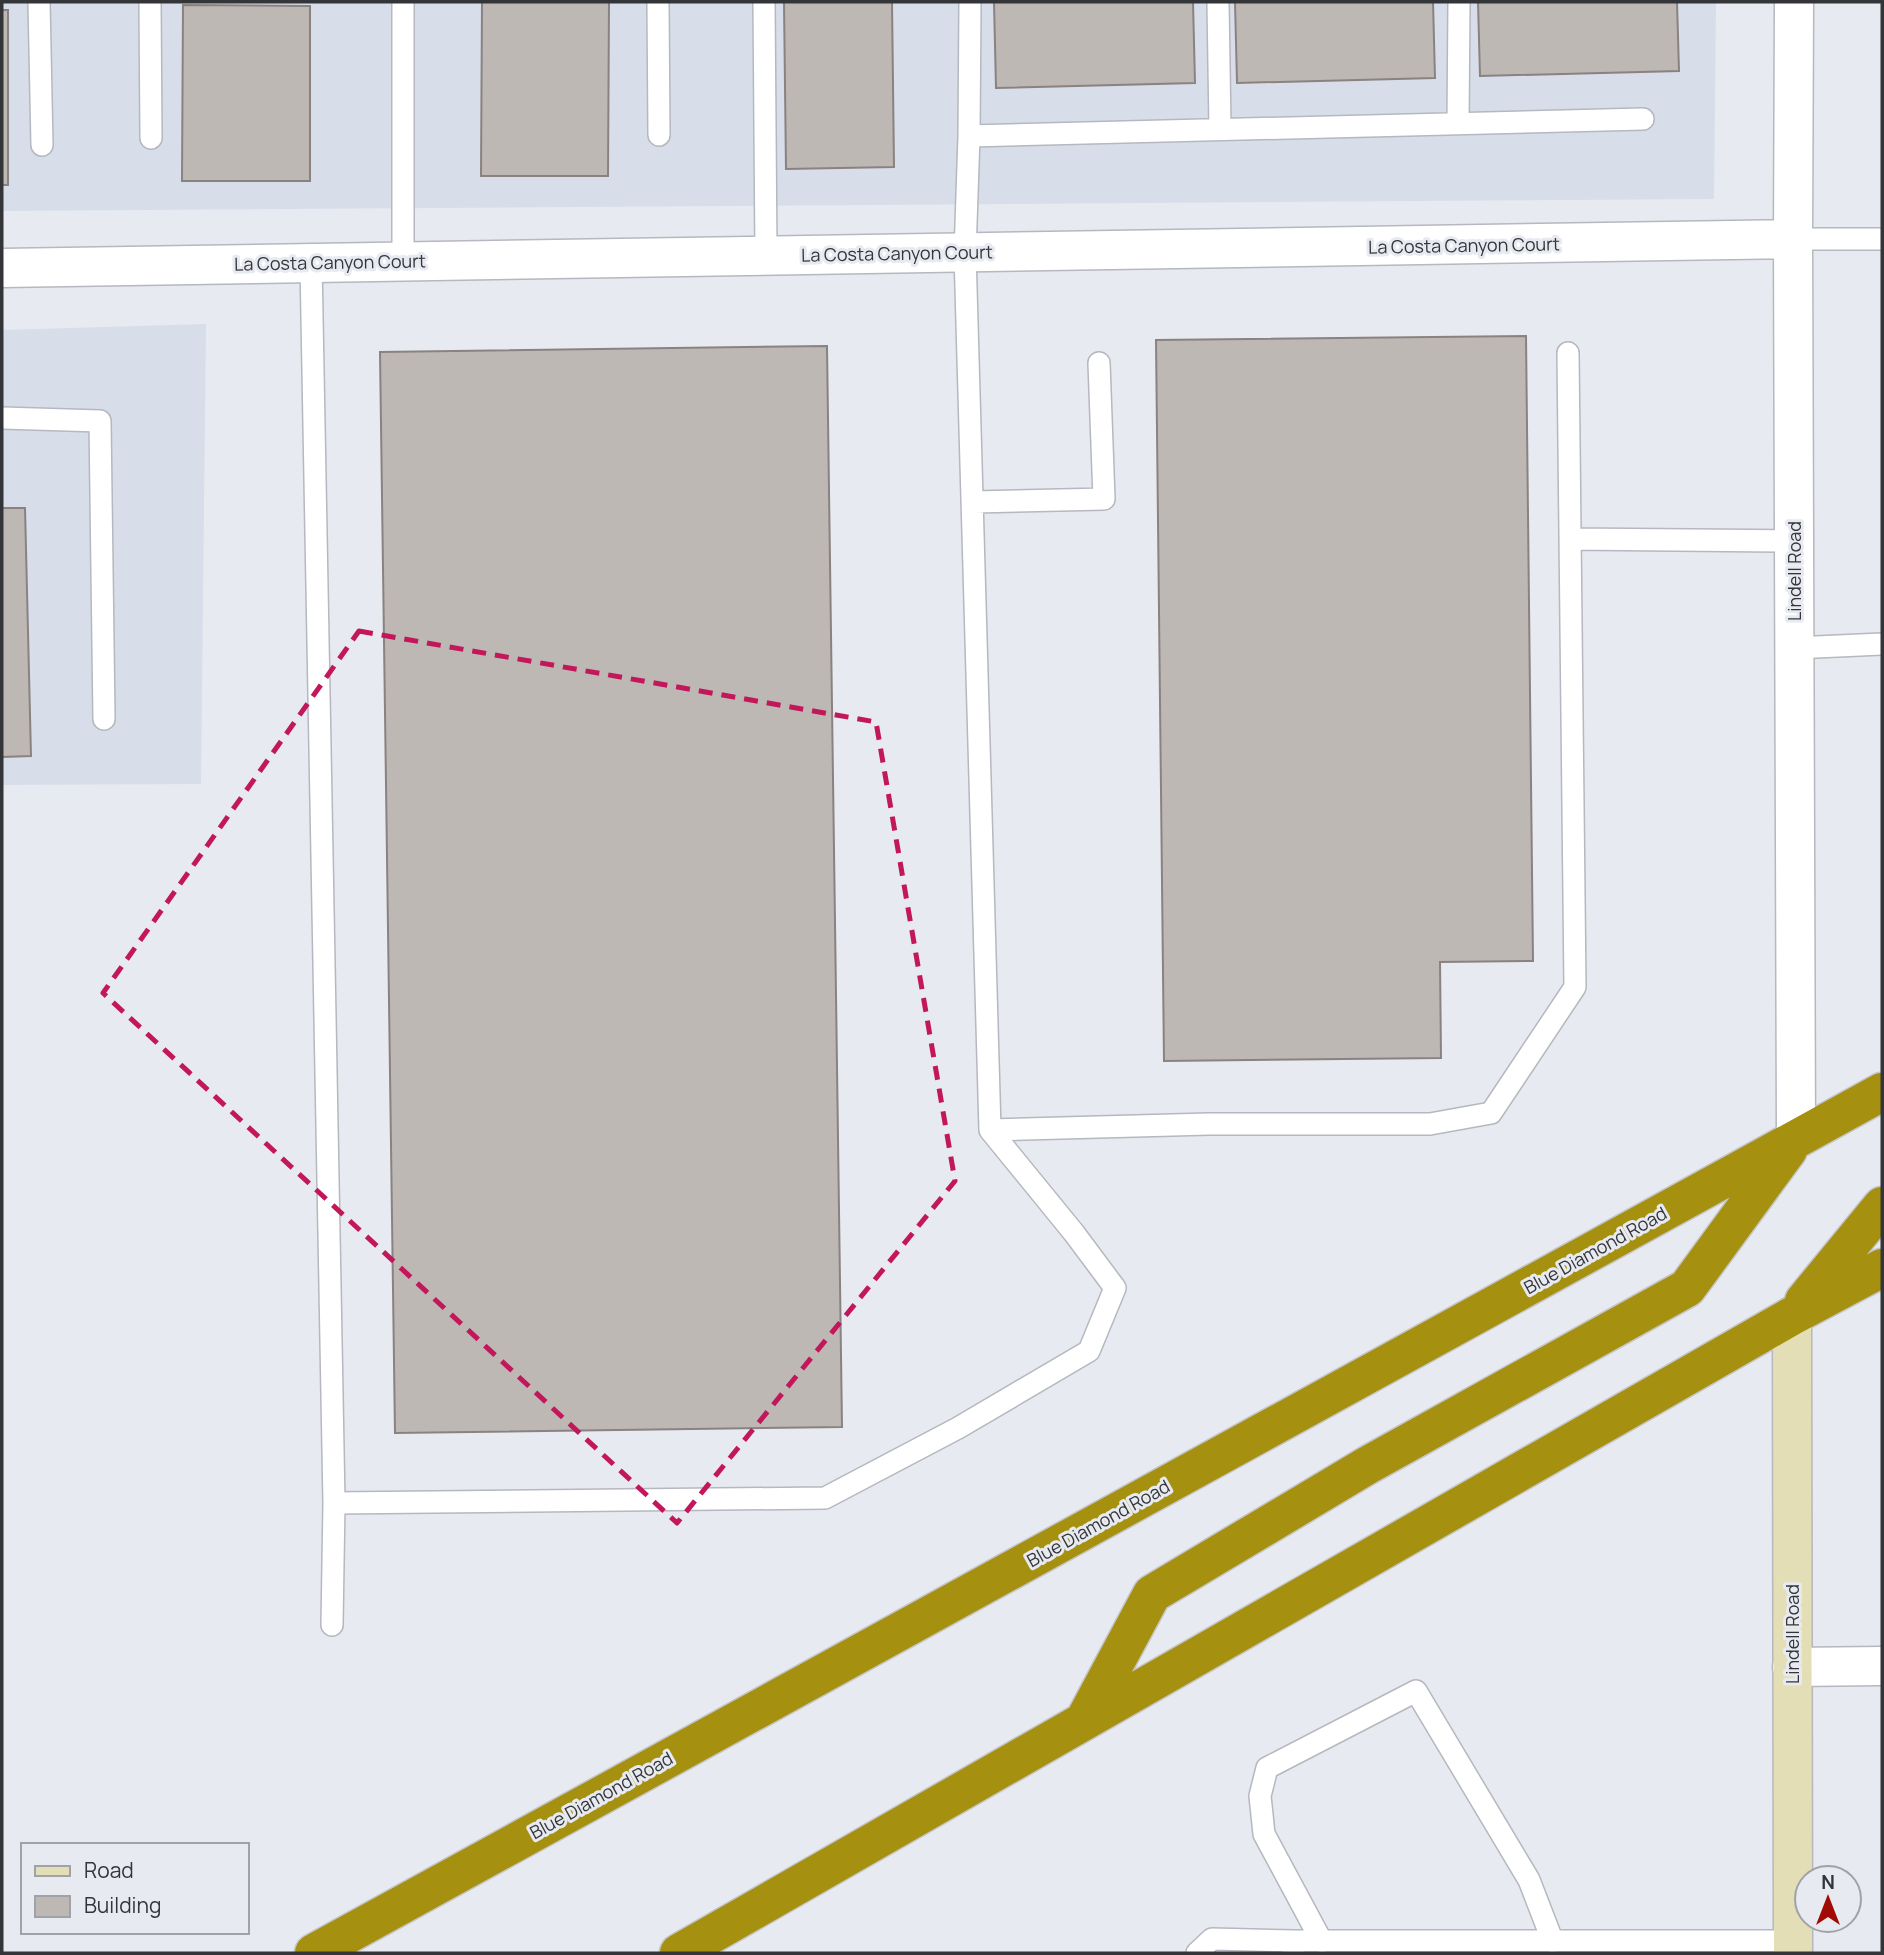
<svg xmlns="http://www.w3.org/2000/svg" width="1884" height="1955" viewBox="0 0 1884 1955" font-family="Manrope,sans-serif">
<rect width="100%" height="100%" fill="#e7eaf0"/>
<path fill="#d7deea" d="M2 2H1716L1714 199 2 211Z
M206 324 201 784 2 785V330Z"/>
<path fill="#beb8b5" stroke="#898280" stroke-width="2" d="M482 2H609L608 176H481Z
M784 2H892L894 167 786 169Z
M994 2H1193L1195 83 996 88Z
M1235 2H1433L1435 78 1237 83Z
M1478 2H1677L1679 71 1480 76Z
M183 5 310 6V181H182Z
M2 10H8V185H2Z
M1526 336 1533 961 1440 962 1441 1058 1164 1061 1156 340Z
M827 346 842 1427 395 1433 380 352Z
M2 508H25L31 756 2 757Z"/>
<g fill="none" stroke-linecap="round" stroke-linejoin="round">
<g stroke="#b5b8be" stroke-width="24">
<path id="lane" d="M39 2 42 145
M150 2 151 138
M403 2V261
M658 2 659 135
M764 2 766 255
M970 2 969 136 1643 119
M1218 2 1220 129
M1458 123 1459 2
M969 136 965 253 990 1130 1209 1124H1430L1491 1113 1575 987 1568 353
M1793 239H1882
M311 263 334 1503 825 1498 958 1428 1089 1351 1115 1288 1074 1233 990 1130
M2 418 100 421 104 719
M973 502 1104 499 1099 363
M1570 539 1794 541
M1794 648 1882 644
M332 1625 334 1503
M1322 1942 1264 1834 1260 1796 1267 1768 1416 1691 1529 1880 1553 1942
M1197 1953 1212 1939 1294 1941
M1293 1953 1294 1941H1793"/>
</g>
<g stroke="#b5b8be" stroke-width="41">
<path id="street" d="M1794 2 1793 239 1796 1139
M2 268 1793 239
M1792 1667 1882 1666"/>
</g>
<g stroke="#b5b8be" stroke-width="41">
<path id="secondary" d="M1792 1316 1793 1953"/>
</g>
<g stroke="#c6c6c7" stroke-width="41">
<path id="highway" d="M1804 1301 1882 1206
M1084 1721 1152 1594 1368 1465 1687 1288 1788 1150
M314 1953 1882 1092
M679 1953 1792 1316 1882 1268"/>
</g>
<use href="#lane" stroke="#fff" stroke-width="21"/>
<use href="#street" stroke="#fff" stroke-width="38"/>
<use href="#secondary" stroke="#e4deb7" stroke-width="38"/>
<use href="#highway" stroke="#a5900f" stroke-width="38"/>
</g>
<path fill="none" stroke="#c2185b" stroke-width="5" stroke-dasharray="14 9" stroke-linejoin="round" d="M359 631 876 722 955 1181 677 1523 103 993Z"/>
<g text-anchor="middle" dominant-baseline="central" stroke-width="6" stroke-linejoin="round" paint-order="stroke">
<g font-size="18" fill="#343538" stroke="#e7eaf0">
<text transform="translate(1464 245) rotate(-1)">La Costa Canyon Court</text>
<text transform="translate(897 253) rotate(-1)">La Costa Canyon Court</text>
<text transform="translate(330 262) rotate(-1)">La Costa Canyon Court</text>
<text transform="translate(1794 571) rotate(-90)">Lindell Road</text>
<text transform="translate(1595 1250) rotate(-29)">Blue Diamond Road</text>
<text transform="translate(1098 1523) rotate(-29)">Blue Diamond Road</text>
<text transform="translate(1792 1634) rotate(-90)">Lindell Road</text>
<text transform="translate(601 1795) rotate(-29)">Blue Diamond Road</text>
</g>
</g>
<rect width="1884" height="1955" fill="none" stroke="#343538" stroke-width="7"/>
<rect x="21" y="1843" width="228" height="91" fill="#e7eaf0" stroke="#9fa2a6" stroke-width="2"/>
<rect x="35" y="1866" width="35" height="10" fill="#e4deb7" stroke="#9fa2a6" stroke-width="2"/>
<text x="84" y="1878" font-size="21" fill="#343538">Road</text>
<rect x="35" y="1896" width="35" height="21" fill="#beb8b5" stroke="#9fa2a6" stroke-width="2"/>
<text x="84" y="1913" font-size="21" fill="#343538">Building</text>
<g transform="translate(1828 1899)"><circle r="33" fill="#e7eaf0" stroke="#9fa2a6" stroke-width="2"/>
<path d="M0-5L12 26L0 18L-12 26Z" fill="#a20a05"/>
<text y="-10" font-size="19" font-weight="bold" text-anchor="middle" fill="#343538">N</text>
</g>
</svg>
